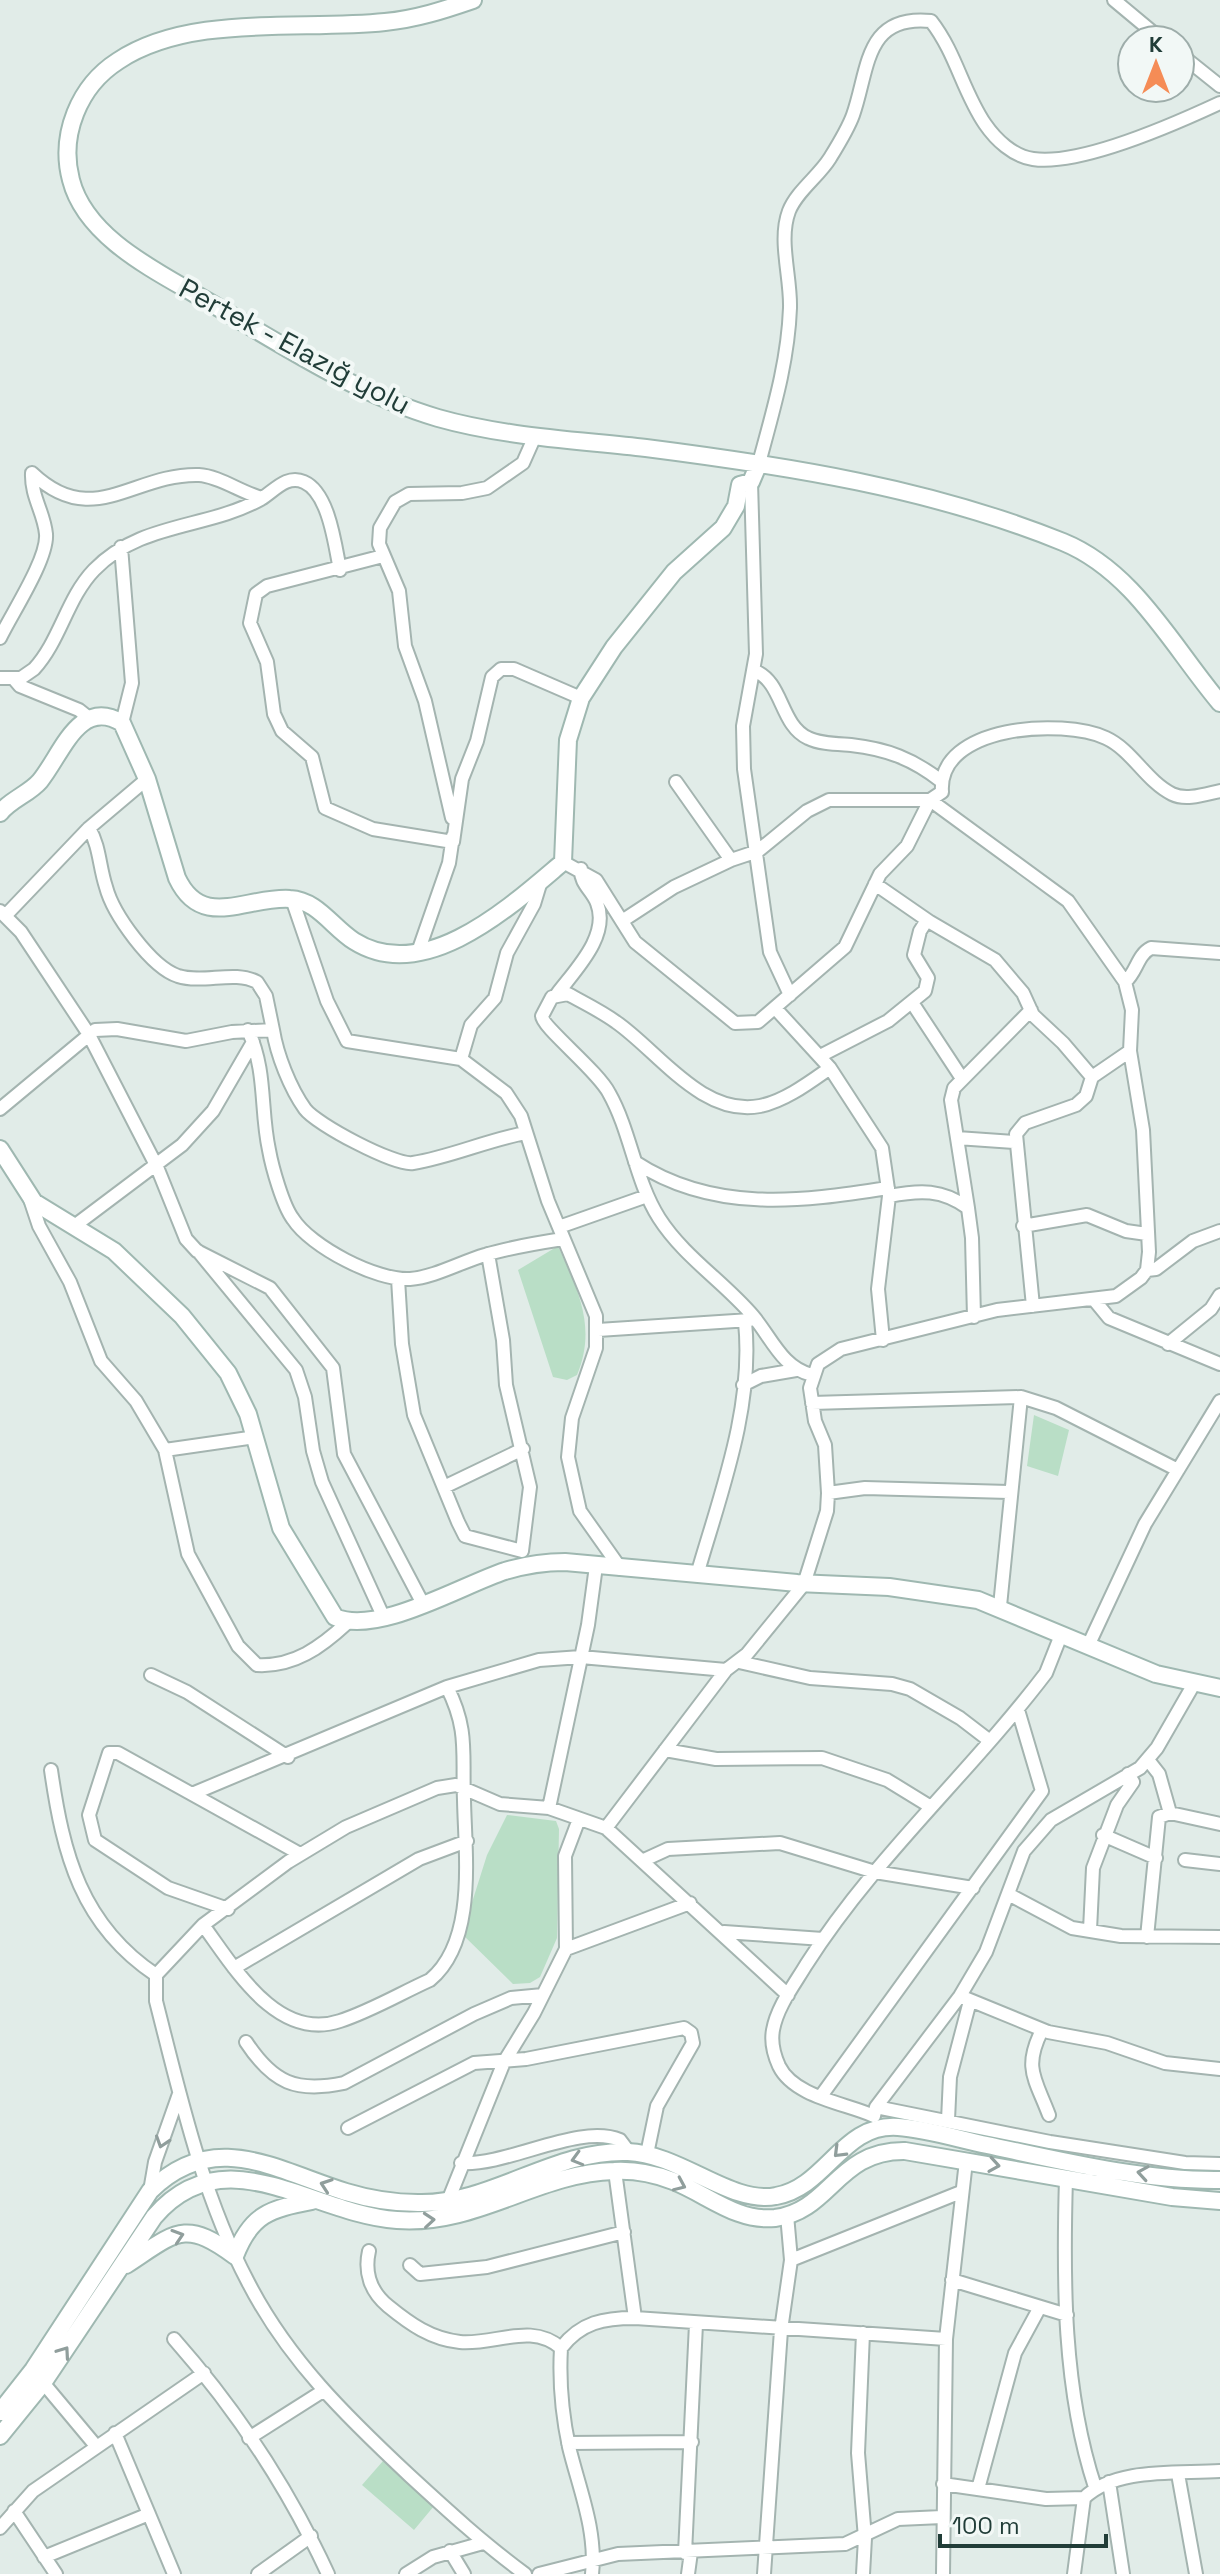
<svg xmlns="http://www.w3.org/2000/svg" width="1220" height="2574" viewBox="0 0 1220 2574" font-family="'Space Grotesk',sans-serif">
<rect width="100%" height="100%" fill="#e1ece8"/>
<path fill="#b9dec6" d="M558 1246C578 1290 597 1327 577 1375L567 1380 553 1377 518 1270Z
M1034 1415 1069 1430 1058 1476 1027 1466Z
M507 1815 556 1821 559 1829 557 1938 540 1977 530 1983 513 1984 462 1934 487 1855Z
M383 2461 434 2506 414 2530 362 2485Z"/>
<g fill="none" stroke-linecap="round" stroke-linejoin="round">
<g stroke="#a4b4b0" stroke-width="16">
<path id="street" d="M1114 0 1162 40
M1180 54 1220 86
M759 463C773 411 788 362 790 308 791 277 778 240 789 211 797 191 819 176 830 158 838 145 848 129 853 115 869 70 864 14 931 21 956 53 963 92 985 124 996 140 1013 156 1033 159 1080 166 1177 123 1220 103
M32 473C93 531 133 473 199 475 219 476 242 493 262 498
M751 482 756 654 743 726 744 769 770 952 790 995
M121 547 132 683 122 723
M383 556 267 586 256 594 250 623 267 662 274 714 282 731 312 757 325 808 373 829 453 842 462 779 477 741 492 677 501 669H514L581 698
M0 638C12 613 48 559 46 534 44 512 31 497 32 473
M755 671C783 682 780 725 808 738 820 744 837 744 851 745 887 749 913 759 941 781
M0 678H21L34 669C60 641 67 598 94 570 140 522 207 529 261 499 274 491 287 474 304 482 329 493 335 545 340 570
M14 679 20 686 79 710 89 718
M452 818 425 701 405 646 399 591 379 544 380 528 395 502 409 494 462 493 487 488 523 463 535 436
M89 828C100 847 99 866 106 887 113 914 151 967 178 976 204 984 234 970 257 982L266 996 273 1030
M563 862 596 880 635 942 735 1023 758 1022 845 947 880 874 907 846 930 800 942 792C937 725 1063 718 1106 738 1132 750 1146 781 1172 794 1186 801 1206 794 1220 791
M875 884 930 922 995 960 1023 993 1033 1015 1063 1043 1092 1077
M292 899 327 1001 347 1041 461 1059 506 1093 521 1116 548 1201 596 1316V1348L572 1418 568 1457 580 1511 621 1569
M0 911 21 932 88 1033 157 1167 186 1239 197 1251 270 1288 333 1368 344 1454 423 1604
M5 916 89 828 147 779
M622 921 674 887 731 860
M418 952 449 863 453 836
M1125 982C1137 972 1137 955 1151 948L1220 953
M557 994C575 970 610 936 597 903 592 890 580 884 581 869
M913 1004 961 1077
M775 1008 830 1068 882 1148 889 1196 878 1289 883 1340
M248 1030C267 1072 260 1109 269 1150 272 1167 283 1206 293 1219 311 1247 377 1281 410 1279 435 1277 461 1262 485 1255 511 1247 537 1243 563 1239
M820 1056 888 1021 925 991 928 978 914 955 920 931 927 920
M461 1059 471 1025 495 998 507 953 534 904 541 881
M0 1109 95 1030 117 1029 186 1041 232 1032 273 1030C277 1055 290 1088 305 1109 316 1124 395 1166 413 1163 451 1157 487 1140 526 1133
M957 1138 1014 1142
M635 1162C713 1213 800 1202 888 1188
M29 1196 39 1226 70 1282 101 1361 136 1401 165 1450 188 1554 238 1646 257 1665C294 1667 321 1647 347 1623
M889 1196C920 1190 942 1189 968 1208L972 1238 974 1317
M968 1208 951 1100 954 1088 1031 1010
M1023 1226 1087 1215 1126 1231 1147 1234
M73 1227 182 1145 213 1111 253 1042
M559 1227 647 1196
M198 1251 296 1370 305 1397 313 1451 322 1482 383 1616
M1147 1270 1156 1269 1193 1241 1220 1231
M398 1279 402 1344 414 1415 458 1522 465 1536 522 1551 530 1487 506 1385 503 1340 488 1254
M1095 1301 1109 1318 1220 1364
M1033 1306 1016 1134 1025 1123 1076 1105 1086 1096 1092 1077 1130 1051
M598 1330 750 1320
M1168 1344 1211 1309 1220 1295
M812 1375C782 1368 771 1337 753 1316 723 1281 684 1257 659 1218 635 1180 631 1132 609 1093 598 1071 542 1027 542 1016L552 997 568 994C584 1003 601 1011 616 1022 658 1051 702 1117 760 1106 785 1101 810 1082 830 1068
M743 1385 761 1376 796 1370
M812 1403 1021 1397 1056 1408 1178 1470
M165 1450 256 1437
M444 1487 523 1449
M828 1493 865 1488 1009 1492
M596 1566 588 1625 549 1808 606 1828 788 1995
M697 1575C720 1495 754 1407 745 1322
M1000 1606 1021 1397
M1061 1635 1046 1673C970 1773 874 1858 806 1965 794 1985 777 2007 773 2030 771 2041 774 2055 779 2066 794 2097 845 2103 874 2116L876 2107 960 1996 986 1952 1024 1851 1051 1820 1140 1768 1157 1748 1195 1682
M1088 1646 1145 1524 1220 1401
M739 1662 810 1678 892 1684 910 1689 960 1718 990 1741
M151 1675 187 1692 288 1757
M665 1750 716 1759 822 1758 887 1780 931 1807
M1148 1760 1159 1774 1170 1813 1220 1824
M51 1770C63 1854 81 1925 156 1975
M192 1794 447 1687 539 1660 581 1657 726 1670
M606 1828 726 1670 747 1654 804 1584 816 1546 827 1511 828 1493 825 1445 815 1421 810 1388 818 1364 841 1349 997 1310 1116 1296 1141 1278 1147 1270 1149 1252 1143 1130 1130 1051 1132 1010 1125 982 1068 901 930 800H829L807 811 758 851 731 860 676 782
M1103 1835 1156 1858
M644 1860 668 1849 780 1843 875 1872 973 1888
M1185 1860 1220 1864
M1008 1894 1072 1928 1121 1936 1220 1937
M228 1909 168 1888 95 1840 89 1815 109 1753H118L300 1854
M203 1925C234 1967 277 2042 340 2021 371 2011 401 1993 430 1980 477 1941 465 1854 464 1800 462 1754 469 1730 447 1687
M1090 1930 1093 1868 1117 1805 1133 1782 1128 1774
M724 1932 823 1939
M1147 1937 1159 1817 1170 1813
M566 1949 690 1903
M234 1968 419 1859 467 1841
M960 1996 1048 2032 1107 2043 1165 2063 1220 2069
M1042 2030C1023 2068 1035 2078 1049 2115
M246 2042C273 2083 296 2093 344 2083L474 2014 511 1998 543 1995
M821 2096 1042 1791 1018 1710
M876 2107 1050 2142 1185 2163 1220 2164
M948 2120 950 2077 970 2001
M348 2128 474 2063 526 2059 684 2028 691 2033 693 2043 657 2106 647 2154
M461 2163C508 2166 579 2123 620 2140L629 2152
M615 2171 635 2318
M1066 2178C1063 2280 1063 2390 1095 2487
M150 2191 155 2162 179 2094
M448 2201 504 2062 534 2013 566 1949 565 1856 579 1819
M369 2251C364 2273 371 2292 388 2306 410 2324 431 2339 460 2342 496 2345 531 2322 561 2348
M791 2260 961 2192
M410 2265 420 2274 487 2267 624 2232
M952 2280 1067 2315
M863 2333 858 2453 865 2538 863 2574
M174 2339C235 2408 289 2490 328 2574
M40 2379 96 2446
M115 2433 174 2574
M249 2438 323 2391
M568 2443 692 2442
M1178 2474 1196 2574
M1109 2482 1123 2574
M943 2484 1046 2499 1084 2498C1116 2467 1177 2474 1220 2471
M978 2489 1015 2353 1040 2307
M14 2511 56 2574
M0 2528 33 2491 204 2373
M450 2551 464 2574
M685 2553 696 2324
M44 2557 149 2514
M258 2574 311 2536
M406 2574 433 2557 483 2543
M525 2574C484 2544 447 2510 410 2476 347 2417 288 2360 248 2282 202 2195 180 2095 156 2001V1975L203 1925 288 1862 346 1827 437 1788 456 1785 500 1804 549 1808
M539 2574 618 2554 845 2544 898 2519 942 2517
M592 2574C597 2531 579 2488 569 2447 562 2414 559 2382 561 2348 581 2322 604 2318 635 2318L946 2339
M688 2574 691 2552
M764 2574 781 2330 791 2260 787 2215
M943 2574 946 2339 966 2161
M1074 2574 1084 2498"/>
</g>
<g stroke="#9fb8b1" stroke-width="20">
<path id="secondary" d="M473 0C444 10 416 19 385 22 301 31 190 13 118 61 79 86 59 135 71 180 85 235 150 268 195 294 272 338 352 393 438 418 505 437 577 440 646 448 787 466 930 488 1063 542 1134 571 1172 646 1220 703
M0 813C11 799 29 794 40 781 62 754 79 697 122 723L147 779 177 878C202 931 246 896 290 899 317 900 333 928 354 941 425 986 512 905 563 862L568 740 581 698 614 647 674 572 723 528 736 506 740 485 751 482 759 463
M0 1149 34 1202 114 1251 182 1316 228 1373 248 1414 281 1528 335 1617C377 1636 462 1585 505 1571 525 1565 544 1562 565 1562L797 1583 889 1587 978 1600 1156 1674 1220 1688
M126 2265C175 2233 184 2218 235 2256 251 2214 270 2209 312 2201
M0 2412 33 2370 150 2191C214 2128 275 2170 346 2192 369 2199 394 2203 418 2203 491 2205 554 2149 628 2152 681 2154 731 2205 776 2196 827 2187 842 2123 898 2127 927 2129 958 2139 987 2145 1062 2161 1143 2181 1220 2180
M0 2436 43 2383 154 2217C225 2134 311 2214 397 2220 477 2226 537 2173 614 2171 634 2170 655 2174 673 2181 707 2194 736 2222 775 2218 831 2211 837 2150 905 2151L1172 2197 1220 2201"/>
</g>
<use href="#street" stroke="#fff" stroke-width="12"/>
<use href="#secondary" stroke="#fff" stroke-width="16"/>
</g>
<defs><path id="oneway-chevron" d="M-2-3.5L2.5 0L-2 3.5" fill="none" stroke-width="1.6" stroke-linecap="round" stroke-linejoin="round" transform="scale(2)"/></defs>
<g stroke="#909e9c">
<use href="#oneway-chevron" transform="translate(162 2142) rotate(108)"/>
<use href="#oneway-chevron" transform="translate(839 2152) rotate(135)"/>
<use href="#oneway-chevron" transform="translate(577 2159) rotate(164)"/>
<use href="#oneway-chevron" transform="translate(994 2165) rotate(9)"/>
<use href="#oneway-chevron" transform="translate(1143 2173) rotate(-171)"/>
<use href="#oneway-chevron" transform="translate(326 2185) rotate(-161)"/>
<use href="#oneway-chevron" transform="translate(680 2185) rotate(24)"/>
<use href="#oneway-chevron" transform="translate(429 2220) rotate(-5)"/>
<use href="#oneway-chevron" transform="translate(178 2236) rotate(-18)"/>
<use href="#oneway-chevron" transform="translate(64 2352) rotate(-55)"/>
</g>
<g text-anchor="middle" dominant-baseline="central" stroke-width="8" stroke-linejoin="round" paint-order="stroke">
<g font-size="28" fill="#213d38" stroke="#f2f8f6">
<text transform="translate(295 346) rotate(28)">Pertek - Elazığ yolu</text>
</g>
</g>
<g transform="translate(1156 64)"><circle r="38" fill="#f2f8f6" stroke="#9eadaa" stroke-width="2"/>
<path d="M0-6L14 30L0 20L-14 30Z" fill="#f58c56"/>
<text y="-12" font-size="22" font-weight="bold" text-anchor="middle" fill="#213d38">K</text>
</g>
<path d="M940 2534v12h166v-12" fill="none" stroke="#213d38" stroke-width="4"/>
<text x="952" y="2534" font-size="24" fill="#213d38" stroke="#f2f8f6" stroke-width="6" paint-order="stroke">100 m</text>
</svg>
